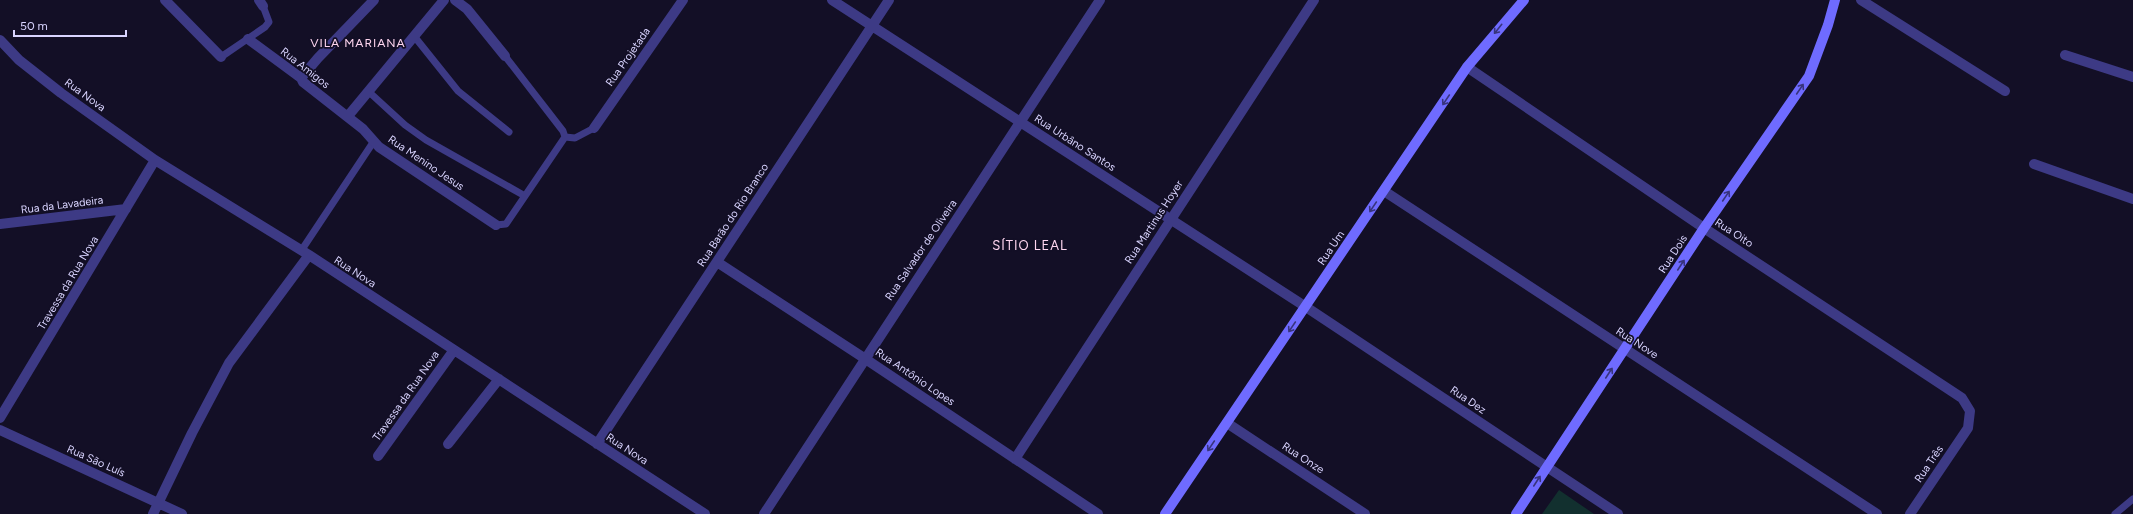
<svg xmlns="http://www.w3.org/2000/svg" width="2133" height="514" viewBox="0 0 2133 514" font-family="Figtree,sans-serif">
<rect width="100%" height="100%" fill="#130f26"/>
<path fill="#12302f" d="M1559 490 1594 514H1542Z"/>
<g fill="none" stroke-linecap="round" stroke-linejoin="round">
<path stroke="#3d3a85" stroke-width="7" d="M414 36 458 91 509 132
M221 57 265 27 269 22 263 6
M368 91 405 125 426 140 525 196
M565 137 575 138 594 128
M496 225 506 224 565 137 563 131 505 56
M301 251 374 141
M2115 514 2133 499"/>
<path stroke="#3d3a85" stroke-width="10" d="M165 0 221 57
M259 0 263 6
M455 0 467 9 505 56
M832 0 1306 307 1618 514
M1861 0 2005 91
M248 39 301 78 303 82 363 129 379 147 496 225
M0 40 19 60 61 93 155 160 309 255 705 514
M2065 55 2133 77
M1467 67 1704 228 1962 398 1970 411 1968 428 1910 514
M301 78 318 58 374 0
M348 116 444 0
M594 128 683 0
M2034 164 2133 199
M1384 191 1877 514
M0 224 126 209
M717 262 864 358 1098 514
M0 418 155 160
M1227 423 1365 514
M0 430 182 514
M448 444 499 379
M597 444 889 0
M378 456 454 350
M1015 459 1314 0
M153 514 192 433 229 363 309 255
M764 514 1100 0"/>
<path stroke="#6f6bff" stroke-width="10" d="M1165 514 1467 67 1524 0
M1516 514 1704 228 1809 76 1828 25 1835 0"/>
</g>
<defs><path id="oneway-shaft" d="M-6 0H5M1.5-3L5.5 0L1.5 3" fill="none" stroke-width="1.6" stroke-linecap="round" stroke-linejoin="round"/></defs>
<g stroke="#38347d">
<use href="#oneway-shaft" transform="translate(1498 29) rotate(129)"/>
<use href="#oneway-shaft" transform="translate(1800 89) rotate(-56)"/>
<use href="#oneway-shaft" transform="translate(1446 100) rotate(124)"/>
<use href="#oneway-shaft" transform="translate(1726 196) rotate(-56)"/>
<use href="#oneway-shaft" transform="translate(1373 207) rotate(124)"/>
<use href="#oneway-shaft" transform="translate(1681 265) rotate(-57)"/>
<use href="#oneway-shaft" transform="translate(1292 327) rotate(124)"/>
<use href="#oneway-shaft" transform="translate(1609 373) rotate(-57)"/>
<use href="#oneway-shaft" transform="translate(1211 446) rotate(124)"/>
<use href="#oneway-shaft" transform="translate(1537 481) rotate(-57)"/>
</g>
<g text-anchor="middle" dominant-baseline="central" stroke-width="3.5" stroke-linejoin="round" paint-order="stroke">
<g font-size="11" fill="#d9d4ff" stroke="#130f26">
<text transform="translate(628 57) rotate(-55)">Rua Projetada</text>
<text transform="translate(305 68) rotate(38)">Rua Amigos</text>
<text transform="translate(85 95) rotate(36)">Rua Nova</text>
<text transform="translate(1075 143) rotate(33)">Rua Urbâno Santos</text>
<text transform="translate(426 163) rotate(34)">Rua Menino Jesus</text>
<text transform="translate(62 205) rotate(-7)">Rua da Lavadeira</text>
<text transform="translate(733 215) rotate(-57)">Rua Barão do Rio Branco</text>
<text transform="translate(1154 222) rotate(-57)">Rua Martinus Hoyer</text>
<text transform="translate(1734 233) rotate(33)">Rua Oito</text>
<text transform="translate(1331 248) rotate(-56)">Rua Um</text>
<text transform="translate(921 250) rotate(-56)">Rua Salvador de Oliveira</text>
<text transform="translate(1673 254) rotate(-57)">Rua Dois</text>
<text transform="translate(355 272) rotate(33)">Rua Nova</text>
<text transform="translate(68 283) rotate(-59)">Travessa da Rua Nova</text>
<text transform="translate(1637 343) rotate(33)">Rua Nove</text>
<text transform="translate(915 377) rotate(34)">Rua Antônio Lopes</text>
<text transform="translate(406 396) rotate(-55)">Travessa da Rua Nova</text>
<text transform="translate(1468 400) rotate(34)">Rua Dez</text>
<text transform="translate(627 449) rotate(33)">Rua Nova</text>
<text transform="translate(1303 458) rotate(33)">Rua Onze</text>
<text transform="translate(96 461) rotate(24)">Rua São Luís</text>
<text transform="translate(1929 464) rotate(-56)">Rua Três</text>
</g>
<g font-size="12" letter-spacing="1" fill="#ffd6f0" stroke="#130f26">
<text x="358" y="43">VILA MARIANA</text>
</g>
<g font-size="13" letter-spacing="1" fill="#ffd6f0" stroke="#130f26">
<text x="1030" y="245">SÍTIO LEAL</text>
</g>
</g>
<path d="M14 30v6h112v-6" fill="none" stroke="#d9d4ff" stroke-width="2"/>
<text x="20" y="30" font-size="12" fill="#d9d4ff" stroke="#130f26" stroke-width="3" paint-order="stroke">50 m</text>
</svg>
